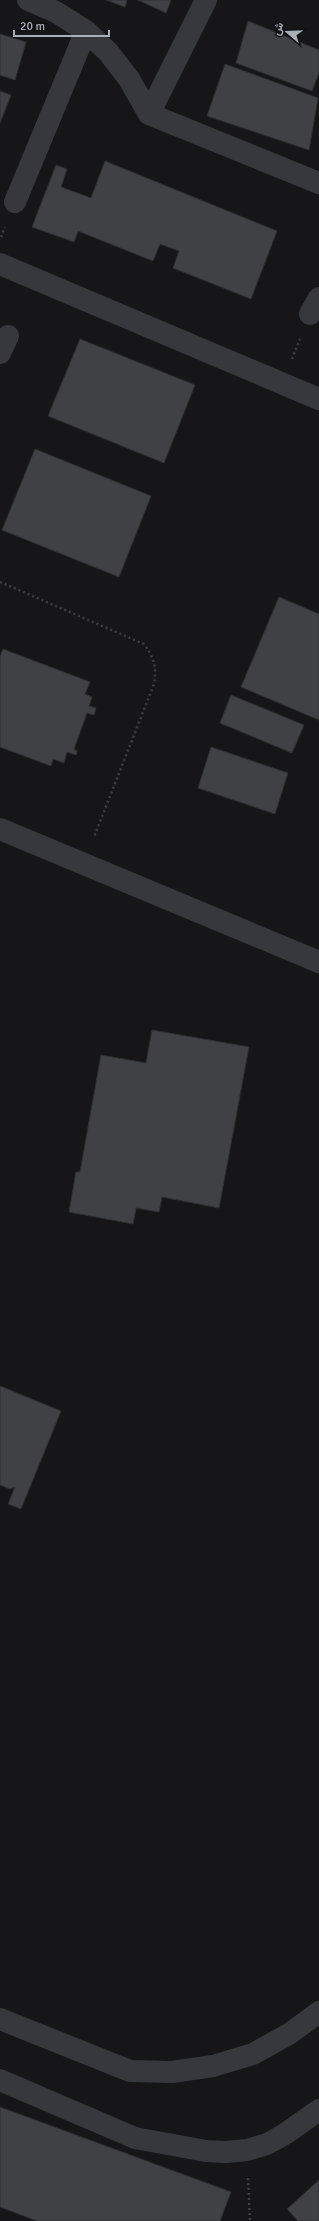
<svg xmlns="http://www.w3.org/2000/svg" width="319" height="2221" viewBox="0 0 319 2221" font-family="Signika,Vazirmatn,sans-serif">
<rect width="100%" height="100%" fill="#161618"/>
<path fill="#404145" stroke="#303034" d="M106 0H127L125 7Z
M138 0H171L166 13Z
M248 21 319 50V73L312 91 236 63Z
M0 34 26 42 15 80 0 75Z
M225 64 318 98 309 150 207 116Z
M0 91 11 95 0 123Z
M105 161 277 231 251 299 173 268 179 251 160 244 153 261 78 231 74 242 32 227 56 165 67 169 61 187 91 198Z
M80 339 195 385 164 463 48 416Z
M35 449 151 496 119 577 2 530Z
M279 597 319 614V720L241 687Z
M3 649 90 682 85 694 92 697 89 706 96 708 94 715 87 713 74 749 77 751 76 755 67 752 64 763 53 759 51 766 0 747V657Z
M231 695 304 725 292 753 220 723Z
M211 747 288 773 275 814 198 788Z
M152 1030 249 1047 219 1208 162 1197 159 1212 136 1208 133 1224 69 1212 76 1172H80L101 1055 146 1063Z
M0 1386 61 1411 21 1509 8 1504 15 1487 10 1489 0 1485Z
M0 2107 231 2192 220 2221H37L0 2207Z
M319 2180V2221H298L287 2209Z"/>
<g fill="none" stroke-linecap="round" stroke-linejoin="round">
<path stroke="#3d3f44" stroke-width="2.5" stroke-dasharray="2 3" stroke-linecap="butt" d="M1 237 5 227
M292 359 300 339
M0 582 144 644C154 658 157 667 154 684L94 837
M248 2178 250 2221"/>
<path stroke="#37383d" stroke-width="22" d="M28 0 56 12 86 31 109 53 129 79 149 114 319 183
M149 114 206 0
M15 202 86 31
M0 264 319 399
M310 314 319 298
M0 353 8 336
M0 829 319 962
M0 2019 130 2071 172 2072 213 2066 253 2054 289 2034 319 2012
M0 2080 135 2138 206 2151 226 2152 247 2150 267 2144 285 2134 319 2110"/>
</g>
<g transform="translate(287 32) rotate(289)" stroke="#111113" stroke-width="3" paint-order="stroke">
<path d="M0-3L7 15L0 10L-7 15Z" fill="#a8adb8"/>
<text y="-6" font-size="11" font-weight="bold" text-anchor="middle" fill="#a8adb8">ش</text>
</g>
<path d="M14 30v6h95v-6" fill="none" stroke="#a8adb8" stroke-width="2"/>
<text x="20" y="30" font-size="12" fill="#a8adb8" stroke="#111113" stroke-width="3" paint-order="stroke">20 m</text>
</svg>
